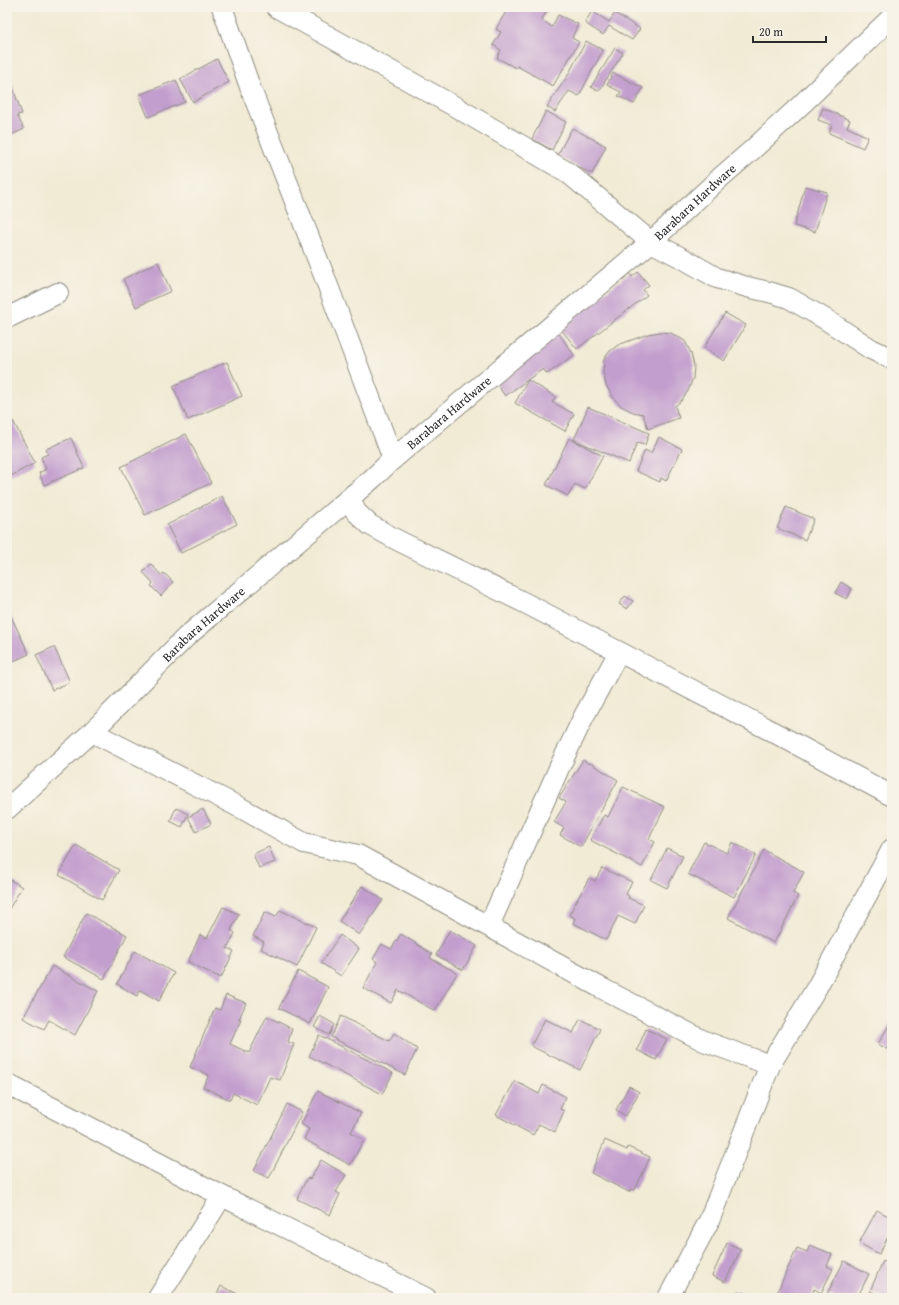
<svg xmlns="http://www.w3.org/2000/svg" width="899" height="1305" viewBox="0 0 899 1305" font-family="'Gentium Book Plus',serif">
<rect width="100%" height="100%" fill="#f7f3e8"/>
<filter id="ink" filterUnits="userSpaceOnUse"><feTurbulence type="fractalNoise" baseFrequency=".025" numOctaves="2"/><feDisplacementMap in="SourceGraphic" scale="8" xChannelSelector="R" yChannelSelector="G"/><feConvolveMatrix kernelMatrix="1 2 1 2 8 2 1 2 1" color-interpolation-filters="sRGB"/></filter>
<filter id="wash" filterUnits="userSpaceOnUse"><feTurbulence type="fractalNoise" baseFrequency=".012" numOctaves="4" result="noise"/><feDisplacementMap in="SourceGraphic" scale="16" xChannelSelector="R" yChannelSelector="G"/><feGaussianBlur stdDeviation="0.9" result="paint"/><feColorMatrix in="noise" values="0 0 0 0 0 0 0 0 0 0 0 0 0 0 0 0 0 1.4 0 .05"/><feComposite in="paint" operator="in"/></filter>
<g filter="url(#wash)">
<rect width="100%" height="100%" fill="#f1ebd5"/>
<g id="blocks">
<path fill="#c29ece" d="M516 7H547L548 8 542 20 552 27 558 15 578 24 572 38 579 42 553 86 517 66 516 68 497 58 501 50 493 45 501 32 496 29 508 8 513 11Z
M592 11 609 22 615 13 640 29 632 40 609 26 603 35 585 23Z
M586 41 603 50 579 96 569 91 555 112 547 107 568 75Z
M615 48 623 53 599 91 591 87Z
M217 59 229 82 193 102 180 79Z
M613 73 643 88 634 104 618 96 621 92 607 85Z
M176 80 185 102 148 117 139 95Z
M12 85 22 114 17 115 24 129 7 137V87Z
M823 108 850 120 847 127 868 137 863 148 829 133 832 125 818 120Z
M546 111 566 122 552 150 532 139Z
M572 128 606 146 592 174 557 156Z
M805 186 827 192 815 232 794 226Z
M158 262 171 291 136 307 123 279Z
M638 272 649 285 643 290 647 295 577 349 560 328 630 273 632 277Z
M725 313 746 325 724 361 704 348Z
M557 331 574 355 547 374 543 369 505 396 493 379Z
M660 332 671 333 685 341 691 353 694 366 693 378 688 391 681 401 675 406 679 418 648 429 643 414 633 412 621 406 612 396 606 385 603 372 604 359 610 351 618 345 648 334Z
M227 362 242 396 188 420 173 386Z
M528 380 556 397 552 402 574 414 565 431 515 403Z
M588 407 649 433 645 445 637 443 629 463 574 440Z
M13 421 35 463 7 478V424Z
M186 434 211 483 145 515 121 467Z
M659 437 682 449 666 481 661 478 660 482 636 471 645 450 651 453Z
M71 438 84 468 44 485 39 473 46 469 41 457 48 454 46 449Z
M569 438 603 456 585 489 575 484 568 496 546 485Z
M222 496 237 524 181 553 167 525Z
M786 507 814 519 805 540 777 528Z
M151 564 161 575 164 573 173 582 161 596 151 586 153 583 143 572Z
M841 582 852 589 847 599 835 593Z
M625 596 633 601 627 609 619 604Z
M7 608 29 654 7 664Z
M54 647 70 682 52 690 36 655Z
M583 760 589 764 590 763 618 780 581 847 560 835 564 828 554 822 566 802 559 798Z
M623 787 665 807 649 839 655 842 642 867 590 840 604 815 608 817Z
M176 808 188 814 182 827 170 821Z
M203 809 211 824 196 832 188 817Z
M704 842 727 853 732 842 756 855 734 897 688 874Z
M76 845 119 870 102 900 59 875Z
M269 847 275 862 259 868 253 854Z
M667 848 683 856 667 888 651 880Z
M764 850 804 872 793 893 798 896 774 943 728 918Z
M602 868 632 882 626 894 629 896 628 898 644 905 635 924 618 916 606 940 573 923 575 918 569 915 589 878 595 881Z
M7 878 22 887 7 912Z
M362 886 383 900 359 935 339 921Z
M223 907 239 914 231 930 235 933 227 948 234 951 221 978 188 962 200 935 207 938Z
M280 910 316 927 297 967 261 949 264 942 253 936 265 912 276 917Z
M86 913 127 935 104 979 63 957Z
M450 930 477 946 463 970 436 955Z
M401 934 432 954 430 958 457 973 435 1011 398 990 391 1003 363 988 377 962 373 959 382 944 391 949Z
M340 935 359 949 341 976 321 963Z
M135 951 174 973 159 1001 140 990 137 996 117 984Z
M52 966 98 991 75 1035 49 1020 44 1029 23 1018Z
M298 971 328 987 310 1024 279 1008Z
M226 995 246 1003 239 1019H241L230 1044 249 1053 267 1016 292 1029 288 1042 294 1044 280 1080 270 1077 257 1105 233 1093 230 1100 203 1087 209 1075 190 1067 215 1008 220 1010Z
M320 1016 334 1024 329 1035 314 1027Z
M341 1016 389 1041 394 1033 417 1049 405 1075 331 1037Z
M545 1019 573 1033 580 1019 600 1029 580 1070 531 1046Z
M892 1020V1052L878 1044Z
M646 1029 667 1039 656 1060 637 1050Z
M319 1035 393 1073 382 1094 309 1056Z
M515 1081 539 1094 543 1085 566 1097 560 1109 564 1111 555 1132 539 1124 533 1135 496 1115Z
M629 1086 639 1092 626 1116 616 1110Z
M318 1091 361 1113 351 1132 364 1140 350 1165 304 1139 309 1129 301 1124Z
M287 1104 302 1112 269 1178 254 1171Z
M605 1140 627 1150 628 1147 650 1157 635 1190 631 1189 629 1192 591 1173Z
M321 1160 346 1175 336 1192 340 1194 330 1215 297 1199 307 1178 310 1179Z
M877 1210 892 1218V1229L879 1254 859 1243Z
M727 1243 741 1249 725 1282 712 1276Z
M810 1245 832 1254 827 1266 833 1269 821 1293 814 1289 811 1298H777L778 1296 776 1295 797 1248 807 1252Z
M844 1261 869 1274 857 1298H835L827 1294Z
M883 1261 892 1266V1298H885L870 1291Z
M221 1286 246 1298H215Z
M738 1291 750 1298H733Z"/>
</g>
</g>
<g filter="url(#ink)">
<use href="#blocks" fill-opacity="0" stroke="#8e8b80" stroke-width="1"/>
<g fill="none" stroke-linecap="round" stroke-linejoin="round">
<g stroke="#8e8b80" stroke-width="22">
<g id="street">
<path d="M222 7 250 87 325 278 393 459"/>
<path d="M276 7 454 106 567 172 651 242 684 259 717 278 747 287 769 292 789 298 825 319 871 349 892 359"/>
<path d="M7 318 58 293"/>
<path d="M354 494 350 499 356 512 370 525 397 540 527 604 777 734 892 796"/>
<path d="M92 732 241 808 304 843 358 855 603 989 704 1041 770 1065"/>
<path id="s1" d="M7 809 92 732 186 637 373 478 393 459 651 242 721 177 751 151 803 103 892 17"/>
<path d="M489 926 559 768 584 716 619 652"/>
<path d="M7 1084 222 1196 426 1298"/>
<path d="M158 1298 222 1196"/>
<path d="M668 1298 709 1221 770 1065 817 987 892 849"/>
</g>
</g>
<use href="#street" stroke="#fff" stroke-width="20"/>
</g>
</g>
<g text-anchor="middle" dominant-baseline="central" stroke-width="3.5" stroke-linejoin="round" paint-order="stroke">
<g font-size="13" fill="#2b2b2b" stroke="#f7f3e8">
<text stroke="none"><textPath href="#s1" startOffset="918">Barabara Hardware</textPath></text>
<text stroke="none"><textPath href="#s1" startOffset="594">Barabara Hardware</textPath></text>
<text stroke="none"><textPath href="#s1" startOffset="270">Barabara Hardware</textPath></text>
</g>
</g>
<rect width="899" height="1305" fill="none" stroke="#f7f3e8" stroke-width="24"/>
<path d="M753 36v6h73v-6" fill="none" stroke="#2b2b2b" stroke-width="2"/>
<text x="759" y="36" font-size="12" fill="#2b2b2b" stroke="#f7f3e8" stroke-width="3" paint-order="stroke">20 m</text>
</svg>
